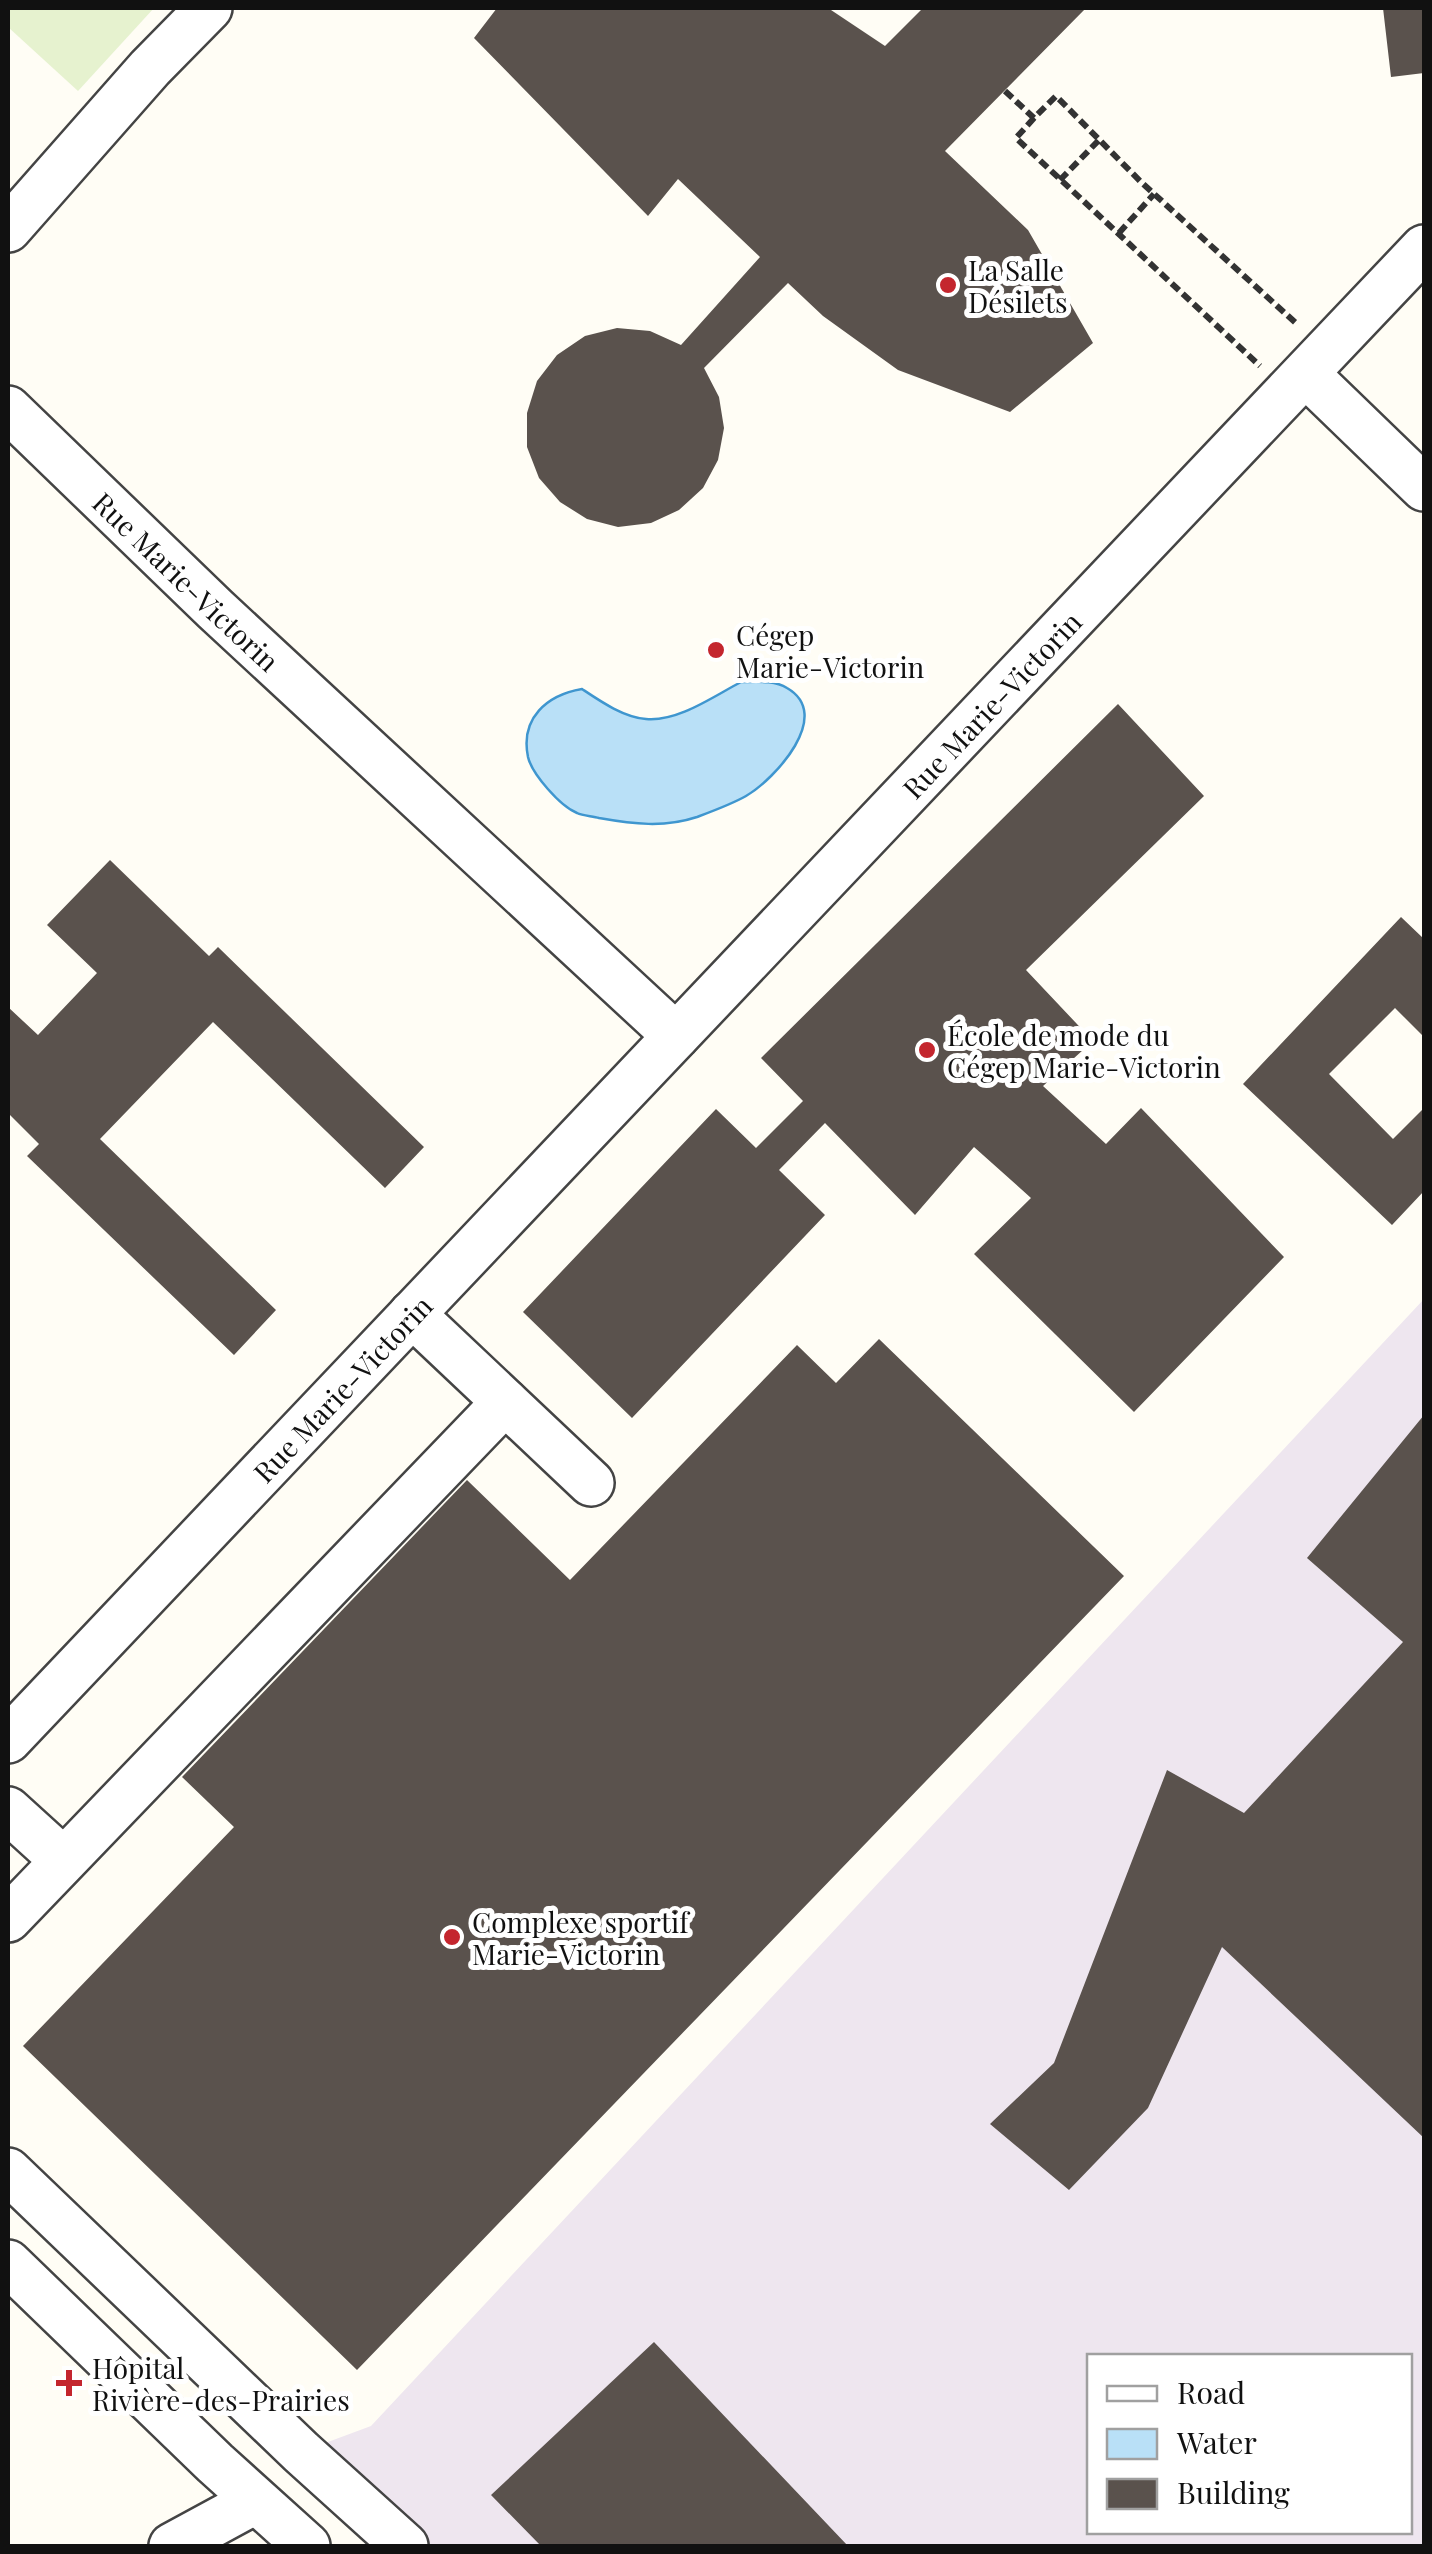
<svg xmlns="http://www.w3.org/2000/svg" width="1432" height="2554" viewBox="0 0 1432 2554" font-family="'Playfair Display',serif">
<rect width="100%" height="100%" fill="#fffdf5"/>
<path fill="#eee6ef" fill-rule="evenodd" d="M1424 1299V2546H400L301 2452 371 2426ZM1090 2356H1410V2532H1090Z"/>
<path fill="#e6f2cf" d="M8 8H154L78 91 8 27Z"/>
<path fill="#b9e0f7" stroke="#3f96cf" stroke-width="2.5" d="M741 682C756 682 774 680 787 688 834 715 775 779 746 796 732 804 713 811 697 817 664 828 633 824 599 818 593 816 583 816 577 813 560 806 532 774 528 757 520 718 547 695 582 689 600 701 623 717 646 719 678 722 714 696 741 682Z"/>
<path fill="#5a524d" d="M497 8H828L885 46 923 8H1086L945 151 1028 230 1093 343 1010 412 898 370 823 316 788 283 704 368 719 397 724 428 718 460 703 488 679 510 651 523 618 527 587 519 560 502 539 478 527 447V413L537 381 557 355 585 336 617 328 650 331 681 345 760 257 678 179 648 216 474 38Z
M1383 8H1424V73L1391 77Z
M1118 704 1204 796 1026 970 1093 1041 1043 1086 1106 1144 1141 1108 1284 1257 1134 1412 974 1254 1031 1198 974 1147 915 1215 825 1123 779 1170 825 1215 632 1418 523 1312 716 1109 756 1148 803 1101 761 1058Z
M110 860 209 956 218 947 424 1147 385 1188 213 1022 100 1139 276 1310 234 1355 27 1156 39 1144 8 1113V1007L38 1035 97 973 47 925Z
M1401 917 1424 939V1037L1395 1008 1329 1074 1393 1139 1424 1108V1191L1392 1225 1243 1084Z
M879 1339 1124 1576 357 2370 23 2046 234 1827 182 1777 467 1480 570 1580 797 1345 836 1383Z
M1424 1415V2138L1222 1947 1148 2108 1069 2190 990 2124 1054 2063 1167 1770 1244 1813 1403 1642 1307 1558Z
M654 2342 848 2546H541L491 2495Z"/>
<g fill="none" stroke-linecap="round" stroke-linejoin="round">
<g stroke="#444" stroke-width="50">
<g id="minor">
<path d="M8 229 150 68 209 8"/>
<path d="M1306 374 1424 488"/>
<path id="s1" d="M8 409 215 609 676 1036"/>
<path d="M412 1314 591 1483"/>
<path id="s2" d="M8 1740 1424 248"/>
<path d="M8 1810 63 1860"/>
<path d="M8 1919 505 1402"/>
<path d="M8 2171 301 2452 405 2546"/>
<path d="M8 2263 215 2463 307 2546"/>
<path d="M172 2546 255 2501"/>
</g>
</g>
<path stroke="#333" stroke-width="6" stroke-dasharray="10 5" stroke-linecap="butt" d="M1005 91 1034 118 1056 96 1141 182 1298 325
M1034 118 1016 138 1260 366
M1060 180 1099 140
M1119 233 1154 194"/>
<use href="#minor" stroke="#fff" stroke-width="45"/>
</g>
<g fill="#c4262e" stroke="#fff" stroke-width="4">
<circle cx="948" cy="285" r="10"/>
<circle cx="716" cy="650" r="10"/>
<circle cx="927" cy="1050" r="10"/>
<circle cx="452" cy="1937" r="10"/>
<path d="M64 2368h10v10h10v10h-10v10h-10v-10h-10v-10h10z"/>
</g>
<g text-anchor="middle" dominant-baseline="central" stroke-width="10" stroke-linejoin="round" paint-order="stroke">
<g font-size="28" fill="#111" stroke="#fff" text-anchor="start">
<text x="968" y="269">La Salle<tspan x="968" dy="32">Désilets</tspan></text>
<text x="736" y="634">Cégep<tspan x="736" dy="32">Marie-Victorin</tspan></text>
<text x="947" y="1034">École de mode du<tspan x="947" dy="32">Cégep Marie-Victorin</tspan></text>
<text x="472" y="1921">Complexe sportif<tspan x="472" dy="32">Marie-Victorin</tspan></text>
<text x="92" y="2367">Hôpital<tspan x="92" dy="32">Rivière-des-Prairies</tspan></text>
</g>
<g font-size="28" fill="#111" stroke="#fff">
<text stroke="none"><textPath href="#s1" startOffset="248">Rue Marie-Victorin</textPath></text>
<text stroke="none"><textPath href="#s2" startOffset="1428">Rue Marie-Victorin</textPath></text>
<text stroke="none"><textPath href="#s2" startOffset="485">Rue Marie-Victorin</textPath></text>
</g>
</g>
<rect width="1432" height="2554" fill="none" stroke="#111111" stroke-width="20"/>
<rect x="1087" y="2354" width="325" height="180" fill="#ffffff" stroke="#a0a0a0" stroke-width="2.5"/>
<rect x="1107" y="2386" width="50" height="15" fill="#ffffff" stroke="#a0a0a0" stroke-width="2.5"/>
<text x="1177" y="2404" font-size="30" fill="#111111">Road</text>
<rect x="1107" y="2429" width="50" height="30" fill="#b9e0f7" stroke="#a0a0a0" stroke-width="2.5"/>
<text x="1177" y="2454" font-size="30" fill="#111111">Water</text>
<rect x="1107" y="2479" width="50" height="30" fill="#5a524d" stroke="#a0a0a0" stroke-width="2.5"/>
<text x="1177" y="2504" font-size="30" fill="#111111">Building</text>
</svg>
